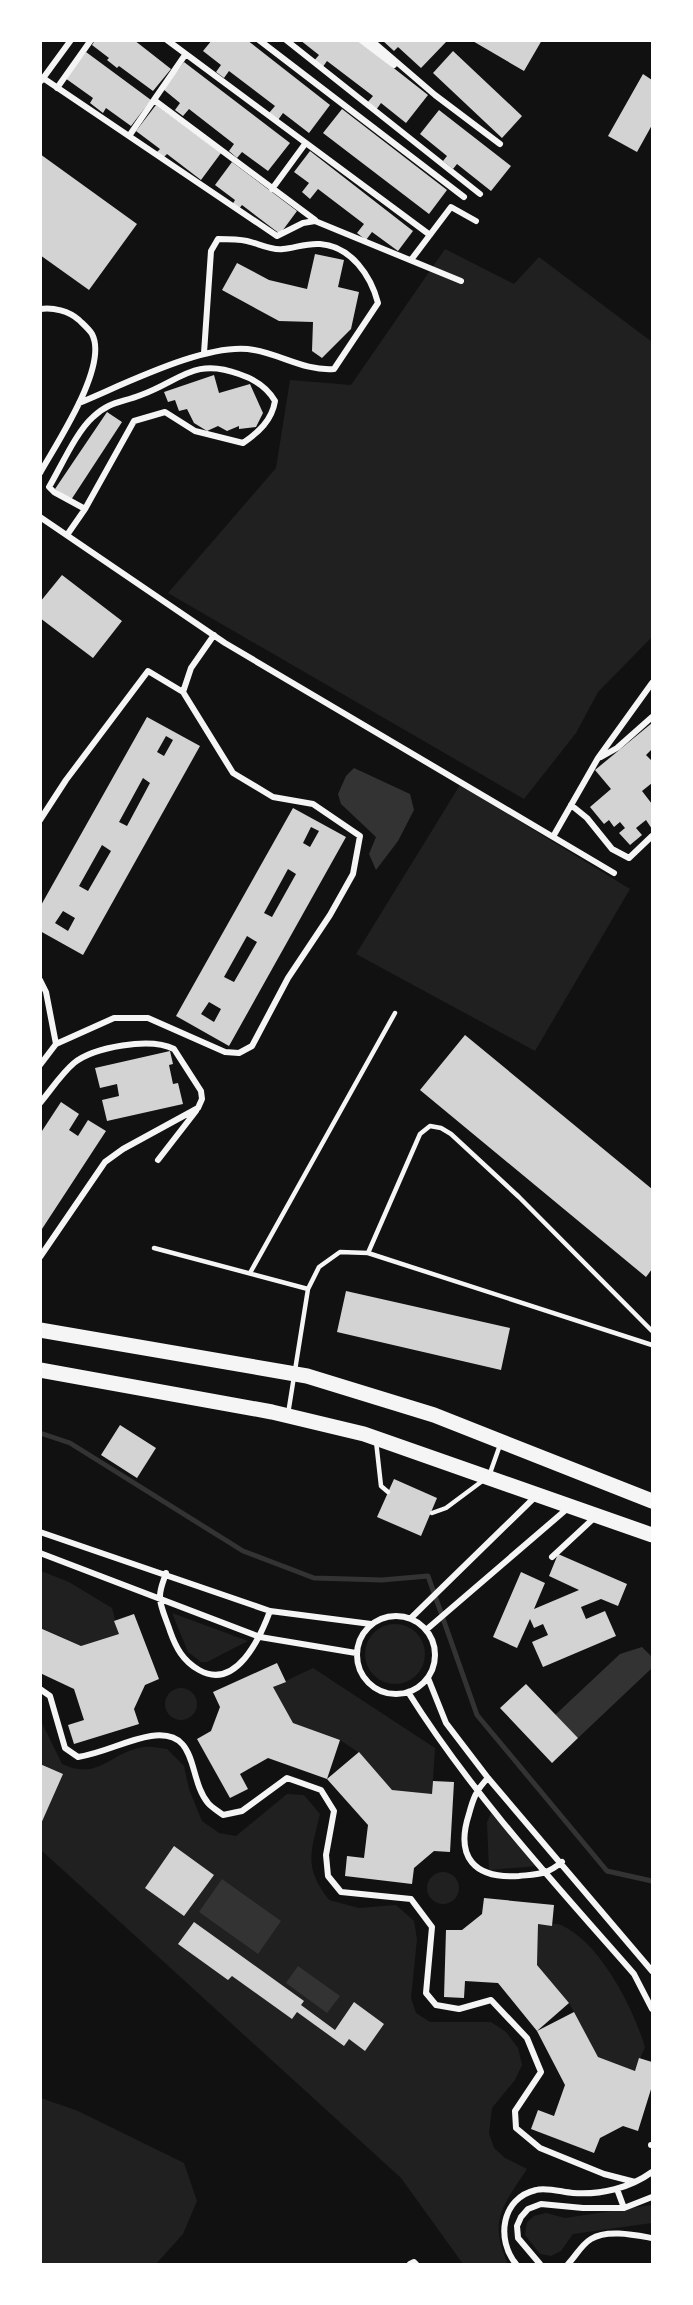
<svg xmlns="http://www.w3.org/2000/svg" width="693" height="2305" viewBox="0 0 693 2305" font-family="'Space Grotesk',sans-serif">
<rect width="100%" height="100%" fill="#111"/>
<path fill="#202020" d="M445 249 514 284 539 257 652 342V637L598 692 576 733 524 799 168 593 276 468 290 380 351 385Z
M460 785 630 889 535 1051 356 954Z
M41 1571 69 1582 112 1608 119 1634 81 1646 41 1628Z
M172 1613 248 1641 207 1662H201L188 1652Z
M365 1654a30 30 0 1 1 60 0a30 30 0 1 1-60 0Z
M313 1668 435 1748 432 1794 392 1790 358 1752 340 1740 293 1723 273 1687Z
M165 1704a16 16 0 1 1 32 0a16 16 0 1 1-32 0Z
M40 1719 62 1764C99 1781 109 1753 143 1747 150 1746 159 1748 167 1749L184 1766 189 1789 202 1821 219 1833 236 1836 287 1794 304 1795 320 1814C311 1853 303 1866 329 1900L359 1908 396 1905 414 1921 417 1939 411 1998 416 2013 430 2022H491L506 2032 518 2048 522 2065 515 2080 492 2108 489 2133 494 2148 505 2158 527 2169C503 2206 488 2220 508 2264H463L401 2178 41 1850Z
M491 1813 538 1866 489 1870 487 1822Z
M427 1888a16 16 0 1 1 32 0a16 16 0 1 1-32 0Z
M538 1924C545 1925 557 1923 561 1925 601 1943 633 2008 645 2047L635 2071 598 2057 569 2003 537 1965Z
M41 2098 78 2111 184 2163 197 2201 183 2234 156 2264H41Z
M652 2205V2223L573 2234 561 2251 551 2256 540 2254 525 2235 527 2222 534 2216 546 2213 565 2218Z"/>
<path fill="#333" d="M354 768 410 794 414 810 398 841 376 870 369 854 376 837 341 804 338 794 346 776Z
M642 1647 652 1657V1668L578 1738 555 1715 620 1654Z
M222 1879 281 1921 258 1954 199 1912Z
M298 1966 340 1996 327 2013 286 1983Z"/>
<g fill="none" stroke-linecap="round" stroke-linejoin="round">
<path stroke="#333" stroke-width="5" d="M40 1433 70 1443 243 1551 314 1578 382 1580 428 1576 477 1715 607 1871 652 1881"/>
</g>
<path fill="#d3d3d3" fill-rule="evenodd" d="M95 40H134L171 69 153 91 119 66 117 68 107 60 109 58 92 45Z
M212 40H247L330 105 309 133 283 113 278 120 269 113 275 106 229 71 224 78 216 72 221 65 203 51Z
M300 40H358L428 95 406 123 381 103 376 110 367 103 373 96 327 61 322 68 313 62 319 55Z
M382 40H444L446 42 421 68 398 47 394 51Z
M471 40H542L524 71Z
M453 51 522 116 502 138 433 73Z
M86 52 151 100 131 126 106 108 103 113 90 103 93 98 65 78Z
M184 62 290 143 268 171 242 152 237 158 229 151 234 144 189 109 183 116 175 110 180 103 163 89Z
M643 74 652 80V125L637 152 608 136Z
M156 105 221 153 201 180 167 154 163 158 156 153 160 149 136 131Z
M342 109 447 190 429 214 323 133Z
M439 110 511 166 491 191 457 164 453 169 443 161 447 156 420 134Z
M310 151 413 231 398 251 372 232 366 240 357 233 364 224 318 189 310 199 302 192 309 183 294 172Z
M40 154 137 224 89 290 40 255Z
M232 162 297 211 280 234 242 205 238 210 232 205 235 200 215 185Z
M315 254 344 260 338 287 359 292 351 329 322 358 312 351 313 322 279 321 222 290 237 263 269 280 307 289Z
M214 375 219 393 250 384 263 413 256 427 239 429V426L227 431 218 426 207 431 194 423 187 409 179 411 175 400 168 402 164 392Z
M107 412 122 422 71 500 55 489Z
M62 575 122 621 93 658 40 618V602Z
M147 717 200 746 83 955 40 931V907ZM166 736 173 740 164 756 157 752ZM143 778 150 783 127 826 119 822ZM102 845 111 851 88 891 79 886ZM63 911 75 918 68 931 55 923Z
M652 723V749L646 755 652 761V783L642 791 652 804V829L646 820 636 828 642 835 630 845 619 833 625 828 620 822 614 827 609 820 604 824 590 807 611 789 595 770Z
M293 808 346 837 229 1046 176 1016ZM311 827 319 831 310 847 303 843ZM288 869 296 874 272 917 264 913ZM247 936 257 942 234 982 224 977ZM209 1002 221 1009 214 1022 201 1014Z
M465 1035 652 1189V1269L646 1277 420 1090Z
M170 1051 173 1064 169 1065 173 1084 178 1083 183 1104 107 1121 102 1100 119 1096 117 1084 100 1088 95 1068Z
M61 1102 79 1114 69 1130 78 1136 88 1120 106 1131 40 1232V1134Z
M346 1291 510 1328 501 1370 337 1332Z
M120 1425 156 1448 137 1478 101 1455Z
M394 1479 437 1498 421 1536 377 1517Z
M558 1554 627 1584 618 1606 601 1599 581 1607 586 1619 605 1611 616 1636 543 1667 532 1642 548 1635 543 1624 534 1628 530 1619 517 1648 493 1637 521 1572 545 1583 534 1609 579 1590 549 1576Z
M134 1614 159 1679 145 1685 134 1709 139 1724 74 1744 68 1725 84 1720 74 1689 40 1673V1628L81 1646 119 1634 114 1621Z
M277 1663 286 1682 273 1687 293 1723 340 1740 327 1779 268 1758 240 1774 248 1789 230 1798 197 1739 211 1731 220 1707 213 1692Z
M526 1684 578 1738 552 1763 500 1708Z
M359 1752 392 1790 432 1794 433 1781 454 1782 450 1852 434 1851 414 1868 412 1884 345 1876 347 1856 364 1858 368 1825 327 1779Z
M40 1764 63 1774 40 1826Z
M174 1846 214 1875 184 1916 145 1888Z
M484 1898 554 1905 552 1926 538 1924 537 1965 569 2003 537 2031 498 1983 465 1981 464 1998 444 1997 446 1930H462L482 1914Z
M194 1922 304 2001 301 2005 335 2030 354 2002 384 2024 365 2051 349 2039 344 2046 297 2012 292 2019 232 1976 228 1980 178 1944Z
M574 2012 598 2057 635 2071 639 2058 652 2062V2086L638 2131 623 2126 600 2138 594 2153 531 2129 538 2110 554 2116 565 2085 537 2031Z"/>
<g fill="none" stroke-linecap="round" stroke-linejoin="round">
<path stroke="#f5f5f5" stroke-width="4.5" d="M154 1248 308 1289
M368 1253 420 1134 430 1126 441 1128 451 1134 519 1197 652 1331
M250 1273 395 1013
M288 1414 308 1289 319 1267 340 1252 368 1253 652 1345
M376 1441 381 1486 388 1492
M432 1513 446 1508 489 1476 500 1445"/>
<path stroke="#f5f5f5" stroke-width="6" d="M167 40 430 235
M259 40 464 197
M286 40 480 194
M361 40 394 65
M371 40 435 95 500 144
M43 78 277 236 303 223 315 221 461 281
M41 81 71 40
M57 88 91 40
M154 100 315 220
M129 136 185 55
M272 189 305 144
M411 260 451 207 476 221
M40 309C53 307 69 311 79 320 83 324 89 329 92 334 109 366 56 444 40 473
M79 403C123 385 208 341 254 350 282 355 305 371 334 369L378 303C371 276 351 246 320 244 306 243 295 248 283 249 272 251 257 243 247 241 238 239 228 239 218 239L211 251 204 353
M40 517 225 643 614 873
M67 535 85 509 134 421 165 412 195 431 243 443C259 432 272 420 275 401 267 387 254 379 239 374 194 357 180 381 141 395 121 403 110 401 93 417 76 432 61 467 49 487L54 492 85 509
M183 692 191 668 214 635
M601 757 617 748 652 717
M571 805 587 818 612 849 629 858 652 836
M40 820 66 780 148 671 183 692 233 773 273 797 313 804 360 836 353 874 330 915 288 978 252 1046 239 1053 225 1052 148 1018H114L56 1044 40 1065
M554 835 598 758 652 683
M40 980 46 992 56 1044
M40 1103C51 1090 61 1074 74 1063 94 1047 150 1037 174 1049L201 1091 202 1099 198 1108 123 1149 105 1162 40 1257
M158 1160 196 1111
M40 1532 270 1611 371 1624
M40 1553 260 1637 356 1653
M552 1557 594 1518
M166 1573C164 1580 160 1588 160 1596 159 1605 167 1621 170 1631 176 1648 183 1661 199 1670 236 1691 260 1638 270 1611
M357 1655a39 39 0 1 1 78 0a39 39 0 1 1-78 0Z
M411 1618 536 1496
M426 1630 568 1508
M428 1678 446 1723 488 1778 652 1971
M40 1689 50 1696 65 1748 78 1757C104 1753 126 1740 151 1736 200 1729 187 1778 208 1803 211 1807 218 1811 223 1815L242 1811 287 1778 321 1790 334 1811 326 1855 328 1876 341 1892 411 1899 432 1927 426 1993 436 2005 459 2009 491 2000 527 2038 541 2072 515 2111 516 2128 540 2148 604 2174 635 2182
M408 1692C472 1794 555 1884 634 1974L652 2009
M488 1778C476 1790 473 1799 469 1814 455 1857 474 1879 519 1876 539 1874 546 1875 562 1862
M651 2145H652
M617 2189 624 2208
M410 2264 414 2262 416 2264
M516 2264C496 2240 501 2198 536 2190 546 2187 562 2192 573 2193 601 2195 630 2188 652 2172
M540 2264 518 2238 517 2226 521 2217 528 2209 541 2204 583 2208H624L652 2197
M568 2264C576 2256 581 2245 591 2239 607 2229 635 2235 652 2238"/>
<path stroke="#f5f5f5" stroke-width="15" d="M40 1330 307 1376 434 1415 652 1501
M40 1370 272 1412 364 1434 652 1535"/>
</g>
<rect width="693" height="2305" fill="none" stroke="#ffffff" stroke-width="84"/>
</svg>
